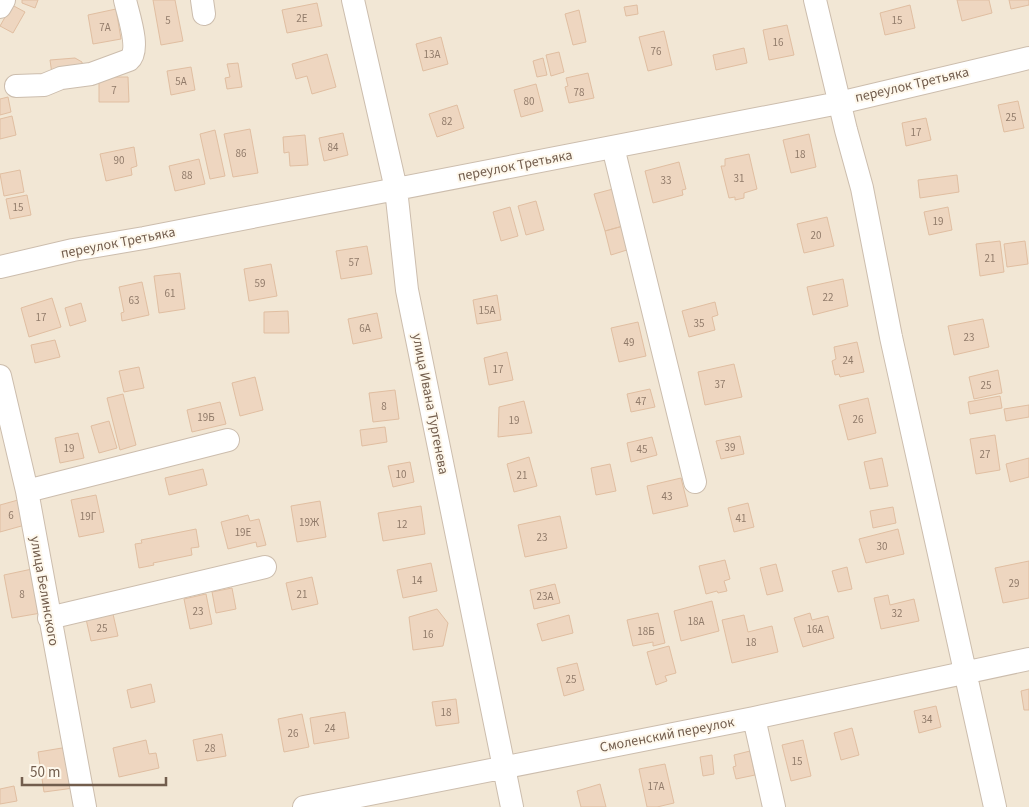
<svg xmlns="http://www.w3.org/2000/svg" width="1029" height="807" viewBox="0 0 1029 807" font-family="'Source Sans 3',sans-serif">
<rect width="100%" height="100%" fill="#fbf4e6"/>
<path fill="#f2e7d5" d="M0 0H1029V807H0Z"/>
<path fill="#eed6c0" stroke="#e0bea1" d="M22 0H38L35 8 22 3Z
M153 0H175L183 41 161 45Z
M957 0H989L992 13 962 21Z
M1009 0H1029V5L1011 9Z
M317 3 322 26 287 33 282 10Z
M12 5 25 12 13 33 0 26Z
M637 5 638 14 626 16 624 7Z
M910 5 915 28 885 35 880 13Z
M116 9 121 39 93 44 88 15Z
M579 10 586 42 573 45 565 14Z
M787 25 794 55 769 60 763 30Z
M664 31 672 65 648 71 639 37Z
M441 37 448 64 423 71 416 44Z
M744 48 747 63 716 70 713 55Z
M559 52 564 72 551 76 546 55Z
M327 54 336 87 312 94 307 76 296 79 292 64Z
M75 58 82 62 83 72 52 74 50 60Z
M543 58 547 75 537 77 533 61Z
M238 63 242 87 227 89 225 78 230 77 227 64Z
M191 67 195 90 171 95 167 71Z
M588 73 594 98 569 103 565 87 568 86 566 78Z
M99 77H128L129 102H99Z
M536 84 543 111 521 117 514 90Z
M8 97 11 112 0 115V99Z
M1018 101 1024 128 1004 132 998 105Z
M457 105 464 128 437 137 429 114Z
M12 116 16 135 0 139V119Z
M926 118 931 140 906 146 902 123Z
M250 129 258 173 233 177 224 134Z
M215 130 225 176 210 179 200 134Z
M343 133 348 155 324 161 319 138Z
M809 134 816 167 791 173 783 140Z
M305 135 308 165 290 166 289 152 284 153 283 137Z
M134 147 137 166 131 168 132 175 106 181 100 154Z
M749 154 757 189 744 193V198L735 200V197L729 198 721 166H725V159Z
M199 159 205 184 175 191 169 166Z
M679 162 686 189 682 190 683 195 653 203 645 171Z
M20 170 24 192 4 196 0 174Z
M957 175 959 192 920 198 918 180Z
M613 189 623 226 605 231 594 194Z
M27 195 31 215 10 219 6 199Z
M536 201 544 230 526 235 518 206Z
M510 207 518 236 501 241 493 212Z
M948 207 952 230 929 235 924 212Z
M827 217 834 246 804 253 797 224Z
M623 226 630 249 611 255 605 231Z
M1000 241 1004 272 980 276 976 244Z
M1025 241 1028 264 1007 267 1004 244Z
M367 246 372 274 341 279 336 251Z
M271 264 277 296 249 301 244 269Z
M180 273 185 309 159 313 154 276Z
M843 279 848 306 813 315 807 287Z
M142 282 149 315 122 321 121 313 124 312 119 287Z
M497 295 501 320 477 324 473 300Z
M52 298 61 327 29 337 21 308Z
M715 302 718 315 712 317 715 330 689 337 682 311Z
M81 303 86 321 70 326 65 308Z
M288 311 289 333H264V312Z
M377 313 382 338 353 344 348 319Z
M983 319 989 347 954 355 948 326Z
M638 322 646 356 619 362 611 328Z
M55 340 60 357 35 363 31 345Z
M857 342 864 372 840 377 839 374 835 375 832 361 836 359 834 347Z
M507 352 513 380 489 385 484 358Z
M734 364 742 397 705 405 698 372Z
M139 367 144 388 124 392 119 371Z
M998 370 1002 393 974 399 969 377Z
M255 377 263 410 240 416 232 383Z
M650 389 655 407 631 412 627 394Z
M395 390 399 419 373 422 369 393Z
M123 394 136 445 120 450 107 398Z
M1000 396 1002 408 970 414 968 402Z
M868 398 876 433 848 440 839 405Z
M524 401 532 433 498 437 499 407Z
M220 402 226 424 192 432 187 410Z
M1029 405V417L1006 421 1004 409Z
M109 421 117 448 99 453 91 426Z
M385 427 387 442 362 446 360 430Z
M78 433 84 458 60 463 55 438Z
M995 435 1000 470 976 474 970 439Z
M740 436 744 454 721 459 716 441Z
M652 437 657 455 631 462 627 443Z
M529 457 537 486 514 492 507 464Z
M882 458 888 486 870 489 864 462Z
M1029 458V477L1010 482 1006 464Z
M410 462 414 482 393 487 388 466Z
M610 464 616 491 596 495 591 468Z
M203 469 207 485 169 495 165 478Z
M681 478 688 506 653 514 647 486Z
M96 495 104 532 79 537 71 500Z
M18 500 25 525 0 532V505Z
M320 501 326 537 297 542 291 506Z
M748 503 754 527 734 532 728 508Z
M421 506 425 534 383 541 378 513Z
M893 507 896 523 873 528 870 511Z
M248 515 250 521 259 519 266 545 257 547 256 542 228 549 221 522Z
M560 516 567 548 525 557 518 525Z
M196 529 199 547 191 548 192 555 153 563 154 565 139 568 135 544 142 543 141 540Z
M898 529 904 554 866 563 859 539Z
M725 560 730 579 724 581 727 591 718 593 717 591 706 594 699 566Z
M1029 561V598L1003 603 995 568Z
M431 563 437 591 403 598 397 570Z
M776 564 783 591 767 595 760 568Z
M847 567 852 589 838 592 832 571Z
M32 569 41 613 12 618 4 575Z
M312 577 318 604 292 610 286 583Z
M555 584 560 603 534 609 530 590Z
M232 588 236 609 216 613 212 592Z
M206 594 212 624 190 629 184 599Z
M888 595 890 605 914 599 919 621 881 629 874 598Z
M712 601 719 631 681 641 674 611Z
M437 609 448 623 443 646 413 650 409 617Z
M658 613 665 643 653 646V642L633 646 627 620Z
M810 613 812 620 828 616 834 638 803 647 794 618Z
M113 614 118 636 91 641 86 619Z
M569 615 573 633 542 641 537 624Z
M744 615 748 632 772 626 778 652 732 663 722 620Z
M669 646 676 673 665 676 667 681 656 685 647 652Z
M577 663 584 690 564 696 557 668Z
M151 684 155 702 131 708 127 690Z
M1029 689V710H1024L1021 691Z
M456 699 459 723 436 726 432 702Z
M936 706 941 727 919 733 914 711Z
M345 712 349 738 314 744 310 718Z
M302 714 309 747 284 752 278 719Z
M852 728 859 755 841 760 834 733Z
M222 734 226 756 197 761 193 740Z
M146 740 149 754 156 753 159 768 119 777 113 748Z
M803 740 811 776 791 781 782 745Z
M68 747 74 788 44 792 38 752Z
M750 751 755 775 736 779 733 767 736 766 734 755Z
M712 755 714 774 703 776 700 757Z
M665 764 674 803 657 807H647L639 769Z
M600 784 606 807H581L577 791Z
M14 786 17 801 0 804V789Z"/>
<g fill="none" stroke-linecap="round" stroke-linejoin="round">
<g stroke="#ccbdad" stroke-width="24">
<path id="minor" d="M202 0 204 14
M353 0 396 189 407 290 512 807
M815 0 846 130 862 188 891 337 995 807
M0 7 4 0
M16 86 44 85 61 78 91 74 129 60C141 50 128 14 125 0
M613 147 695 482
M0 267 73 250 144 238 839 103 1029 58
M0 376 27 491 85 807
M27 491 228 440
M49 618 265 567
M754 718 774 807
M304 807 754 718 1029 659"/>
</g>
<use href="#minor" stroke="#fff" stroke-width="22"/>
</g>
<g text-anchor="middle" dominant-baseline="central" stroke-width="4" stroke-linejoin="round" paint-order="stroke">
<g font-size="11" fill="#917b6a">
<text x="302" y="18">2Е</text>
<text x="168" y="20">5</text>
<text x="897" y="20">15</text>
<text x="105" y="27">7А</text>
<text x="778" y="42">16</text>
<text x="656" y="51">76</text>
<text x="432" y="54">13А</text>
<text x="181" y="81">5А</text>
<text x="114" y="90">7</text>
<text x="579" y="92">78</text>
<text x="529" y="101">80</text>
<text x="1011" y="117">25</text>
<text x="447" y="121">82</text>
<text x="916" y="132">17</text>
<text x="333" y="147">84</text>
<text x="241" y="153">86</text>
<text x="800" y="154">18</text>
<text x="119" y="160">90</text>
<text x="187" y="175">88</text>
<text x="739" y="178">31</text>
<text x="666" y="180">33</text>
<text x="18" y="207">15</text>
<text x="938" y="221">19</text>
<text x="816" y="235">20</text>
<text x="990" y="258">21</text>
<text x="354" y="262">57</text>
<text x="260" y="283">59</text>
<text x="170" y="293">61</text>
<text x="828" y="297">22</text>
<text x="134" y="300">63</text>
<text x="487" y="310">15А</text>
<text x="41" y="317">17</text>
<text x="699" y="323">35</text>
<text x="365" y="328">6А</text>
<text x="969" y="337">23</text>
<text x="629" y="342">49</text>
<text x="848" y="360">24</text>
<text x="498" y="369">17</text>
<text x="720" y="384">37</text>
<text x="986" y="385">25</text>
<text x="641" y="401">47</text>
<text x="384" y="406">8</text>
<text x="206" y="417">19Б</text>
<text x="858" y="419">26</text>
<text x="514" y="420">19</text>
<text x="730" y="447">39</text>
<text x="69" y="448">19</text>
<text x="642" y="449">45</text>
<text x="985" y="454">27</text>
<text x="401" y="474">10</text>
<text x="522" y="475">21</text>
<text x="667" y="496">43</text>
<text x="11" y="515">6</text>
<text x="88" y="516">19Г</text>
<text x="741" y="518">41</text>
<text x="309" y="522">19Ж</text>
<text x="402" y="524">12</text>
<text x="243" y="532">19Е</text>
<text x="542" y="537">23</text>
<text x="882" y="546">30</text>
<text x="417" y="580">14</text>
<text x="1014" y="583">29</text>
<text x="22" y="594">8</text>
<text x="302" y="594">21</text>
<text x="545" y="596">23А</text>
<text x="198" y="611">23</text>
<text x="897" y="613">32</text>
<text x="696" y="621">18А</text>
<text x="102" y="628">25</text>
<text x="815" y="629">16А</text>
<text x="646" y="631">18Б</text>
<text x="428" y="634">16</text>
<text x="751" y="642">18</text>
<text x="571" y="679">25</text>
<text x="446" y="712">18</text>
<text x="927" y="719">34</text>
<text x="330" y="728">24</text>
<text x="293" y="733">26</text>
<text x="210" y="748">28</text>
<text x="797" y="761">15</text>
<text x="656" y="786">17А</text>
</g>
<g font-size="14" fill="#725d4d" stroke="#fef8ec">
<text transform="translate(912 85) rotate(-13)">переулок Третьяка</text>
<text transform="translate(515 166) rotate(-11)">переулок Третьяка</text>
<text transform="translate(118 243) rotate(-11)">переулок Третьяка</text>
<text transform="translate(430 404) rotate(79)">улица Ивана Тургенева</text>
<text transform="translate(44 591) rotate(80)">улица Белинского</text>
<text transform="translate(667 735) rotate(-11)">Смоленский переулок</text>
</g>
</g>
<path d="M22 777v8h144v-8" fill="none" stroke="#725d4d" stroke-width="2.5"/>
<text x="30" y="777" font-size="15" fill="#725d4d" stroke="#fef8ec" stroke-width="4" paint-order="stroke">50 m</text>
</svg>
